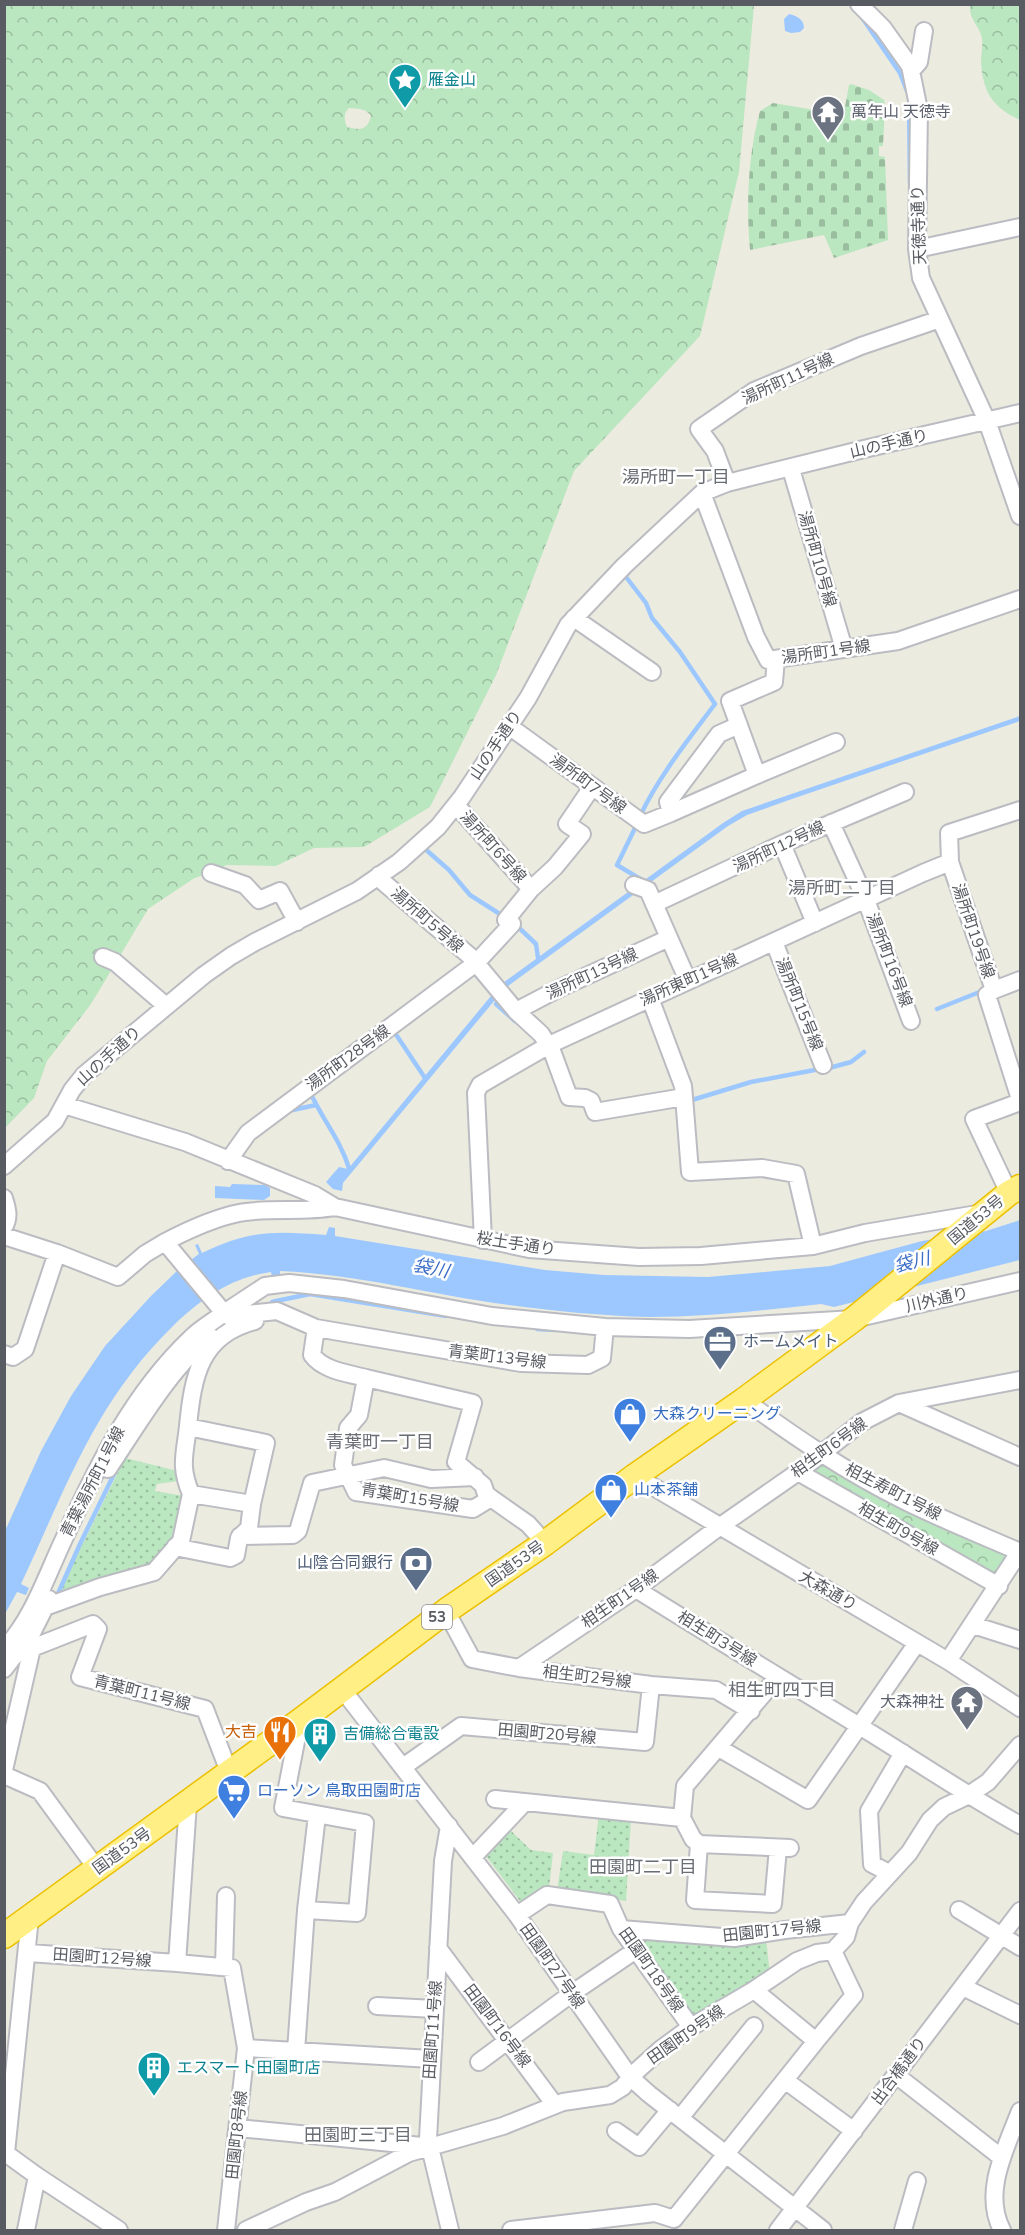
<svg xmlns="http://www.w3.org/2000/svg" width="1025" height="2235" viewBox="0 0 1025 2235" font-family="'Nunito Sans','Noto Sans JP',sans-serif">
<defs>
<pattern id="grass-dots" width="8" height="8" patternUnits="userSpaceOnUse" patternTransform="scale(1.5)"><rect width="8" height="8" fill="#bae6c0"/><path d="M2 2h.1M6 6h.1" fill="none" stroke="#9abd9f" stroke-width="1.8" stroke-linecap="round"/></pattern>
<pattern id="forest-crowns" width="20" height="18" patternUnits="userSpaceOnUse" patternTransform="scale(1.5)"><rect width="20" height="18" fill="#bae6c0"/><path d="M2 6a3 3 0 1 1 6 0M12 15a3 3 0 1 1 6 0" fill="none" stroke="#9abd9f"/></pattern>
<pattern id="cemetery-stones" width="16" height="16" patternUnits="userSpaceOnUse" patternTransform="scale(1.5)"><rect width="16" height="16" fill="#bae6c0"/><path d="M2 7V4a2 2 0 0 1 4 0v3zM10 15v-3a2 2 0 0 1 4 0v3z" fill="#9abd9f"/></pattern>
</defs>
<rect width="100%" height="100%" fill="#ecebdf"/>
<path fill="url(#grass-dots)" d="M125 1458 178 1471V1481L157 1484 155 1491 184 1496 173 1542 158 1565 57 1596Z
M599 1814 631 1819 626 1901 557 1891 563 1851 594 1855Z
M506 1826 531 1850 553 1853 549 1888 527 1903 520 1901 486 1856 487 1847Z
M635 1934 766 1938 770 1974 693 2022Z"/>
<path fill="url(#forest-crowns)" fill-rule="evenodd" d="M5 5H754L739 172 700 336 574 471 496 675 430 807 364 847 314 848 276 866 227 865 193 879 148 909 91 1004 47 1061 34 1098 5 1128ZM349 108C358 109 366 108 371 116 367 131 360 130 347 127 344 119 343 114 349 108Z
M970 5H1020V120C992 107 983 92 981 62 981 55 983 46 982 39 981 27 968 19 970 5Z
M814 1465H821C882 1499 942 1531 1007 1556V1560L996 1577 810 1472Z"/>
<path fill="url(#cemetery-stones)" d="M851 84 869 90 884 100 885 105 883 146H879V156L885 157 888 240 834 258 824 235 750 250C746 206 748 154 760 111L773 103 827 112 836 108 845 107 849 85Z"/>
<path fill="#9dc8ff" d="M789 14C797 16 804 19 804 28L800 32 791 33 785 31 784 19Z
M1020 716V721L789 800 747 815 728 826 504 989 343 1183 342 1191 333 1189 326 1182 339 1167 348 1169 500 985 723 823 742 811 768 802Z
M232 1184 265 1185 270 1188V1196L264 1200 215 1198V1186L230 1187Z
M1020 1220V1260L834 1307 821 1304C764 1310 707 1317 649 1317 603 1316 555 1311 509 1305 432 1295 357 1274 280 1271V1278H272L271 1272C232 1277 201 1299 173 1326 95 1402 66 1488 21 1584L29 1588 26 1595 17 1592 5 1614V1531L41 1451 71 1396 105 1346 151 1296 181 1267 199 1254 195 1245 198 1244 202 1253C249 1230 275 1231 326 1235L329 1227 335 1228V1236L545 1270 604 1275 708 1277 830 1266 922 1241 986 1231Z"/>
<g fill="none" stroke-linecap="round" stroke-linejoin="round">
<path stroke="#9dc8ff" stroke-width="4.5" d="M863 19 900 73 907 91
M909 102 910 183
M626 577 646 603 652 618 680 652 715 704C688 740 659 776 640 816
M637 824 617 865 642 880
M424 848 449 870 470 895 503 916
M515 924 536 944 538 958
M496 1004 515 1021 519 1022
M937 1009 982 991
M393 1030 425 1078
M829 1068 851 1062 864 1052
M310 1092C322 1119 340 1139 349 1168
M692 1100 751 1082 820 1069
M288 1111 316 1105
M274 1305 272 1302 276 1301 310 1294 446 1316
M537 1329 556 1330
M56 1598 80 1544 116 1470"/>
<g stroke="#babcc2" stroke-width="20">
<path id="minor" d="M859 4 883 28 910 66 919 110 917 249 921 278 987 421 1020 516
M911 71 919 62 924 31
M917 249 1020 227
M791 469 844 649
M727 483 715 451 699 429 754 391 861 346 940 319
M702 493 756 637 768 660 898 641 1020 599
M574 618 652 672
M739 725 719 734 668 802 671 813 757 775 730 701 774 682 776 659
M509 726 644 824 671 813
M757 775 836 742
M456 805 531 889
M831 823 866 900 911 1021
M782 844 815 923
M950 862 994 990 987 995 1020 1099
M211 873 245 885 259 900 280 891 297 922
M379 875 382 881 471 957 516 1011 541 1034 552 1051 569 1097 585 1098 591 1101 595 1112 684 1097 690 1172 762 1168 796 1174 813 1246
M634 885 648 890 688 981
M654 904 782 844 905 792
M774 942 823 1065
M103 957 115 962 165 1005
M994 990 1020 980
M650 998 683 1086 684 1097
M516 1011 558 989 669 938
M64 1105 185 1142 315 1195 335 1207 529 1249 639 1257 701 1256 813 1246 865 1233 983 1213
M228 1161 248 1133 476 963 512 924 506 920 531 889 555 867 582 834 567 824 592 787
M4 1166 55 1121 72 1090 84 1075 204 975 231 956 255 942 357 891 399 862 438 827 462 797 528 698 568 625 624 566 702 493 727 483 864 449 1020 413
M1009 1193 974 1119 1020 1102
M4 1198C7 1208 10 1217 4 1227
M4 1236 57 1253 25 1349 13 1357 4 1354
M483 1240 476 1093 480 1085 549 1045 923 873 950 862 949 833 1020 810
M57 1253 118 1277 145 1254 165 1242
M224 1313 228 1316 277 1311 316 1328 521 1363 588 1365 602 1358 605 1327 689 1329 854 1319 1020 1281
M224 1313 265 1286 289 1283 344 1289 492 1316 605 1327
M316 1328 312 1355C324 1371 348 1373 366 1378L359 1415 348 1428 343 1465 356 1492 473 1509 491 1498 528 1524 545 1543
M366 1378 473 1403 456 1462 483 1485 486 1494 491 1498
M744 1400C795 1437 846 1472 903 1500 941 1519 981 1535 1020 1552
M899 1403 1020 1457
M188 1427 266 1443 252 1504 191 1494C179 1465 185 1455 188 1426 193 1376 200 1335 255 1321
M108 1469C133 1432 175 1360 211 1337
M798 1472 999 1586
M635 1476 948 1661 1020 1708
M240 1536 293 1535 298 1531 312 1483 384 1468 431 1479 475 1477
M175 1547 230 1558 236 1555 239 1538 249 1528 252 1504
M636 1589C711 1636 786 1681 861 1727 915 1760 966 1795 1020 1825
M45 1607 100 1587 154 1572 181 1541 191 1494
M446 1611 472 1659 519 1668 651 1685 716 1690 751 1711
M973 1625 1020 1640
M4 1649C32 1620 46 1577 63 1541 96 1468 132 1394 191 1338 201 1328 214 1321 224 1313L165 1242C188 1230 214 1218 239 1213 270 1207 303 1213 335 1207
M948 1661 1020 1551
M519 1668 636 1589 719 1527 798 1472 862 1422 899 1403 1020 1380
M4 1669 32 1633 49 1599
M777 1678 685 1786 682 1818 693 1839 699 1844 695 1900 773 1904 778 1848
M342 1689 517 1915 630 2077 649 2094 823 2230
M300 1721 283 1808 365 1823 357 1913 306 1910 317 1815
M719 1748 808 1800 917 1643
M403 1767 461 1726 645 1742 651 1685
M4 1770 32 1648 93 1624 98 1629 80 1677 205 1709 229 1772
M4 1775 40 1791 97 1869
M495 1799 682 1818
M188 1803 177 1963 232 1968 246 2048 226 2230
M449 1826 443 1861 428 2139 450 2230
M699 1844 790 1848
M473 1857 525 1802
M889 1873 872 1864 869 1811 903 1753
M959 1910 1020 1947
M517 1915 547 1895 610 1904 621 1929 691 2027
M621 1929 734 1938 785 1930 850 1923
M438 1948 555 2105
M28 1953 177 1963
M224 1967 226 1896
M963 1987 1020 2015
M754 1990 816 2041 854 1995 833 1951
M377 2006 435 2009
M246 2048 431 2059
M296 2051 306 1910
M479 2062 571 1994 636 1950
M896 2075 1002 2158
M786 2081 854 2131
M680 2118 754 2026
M238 2128 422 2146
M616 2131 639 2147 670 2110
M4 2152 37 2176 119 2230
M6 2153 30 1917
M26 2230 37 2176
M246 2230 306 2202 335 2192 409 2153 503 2126 563 2102 610 2095 623 2087 630 2077 661 2049 691 2027 754 1990 797 1961 817 1953 833 1951 846 1937 850 1923 864 1902 909 1853 930 1820 944 1807 967 1796 988 1782 1020 1745
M511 2230 655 2213 674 2219 816 2041
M778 2230 1020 1911
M903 2230 917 2181
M1002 2230C982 2192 1006 2148 1020 2111"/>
</g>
<g stroke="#ecc000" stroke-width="27">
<path id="highway" d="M4 1936 300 1721 446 1611 545 1543 635 1476 744 1400 854 1319 1009 1193 1020 1187"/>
</g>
<use href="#minor" stroke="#fff" stroke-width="16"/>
<use href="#highway" stroke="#ffef84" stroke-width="24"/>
</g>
<defs>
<g id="sight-pin" transform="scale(1.725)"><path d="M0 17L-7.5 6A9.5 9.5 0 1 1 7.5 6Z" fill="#0f9aa8" stroke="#fff"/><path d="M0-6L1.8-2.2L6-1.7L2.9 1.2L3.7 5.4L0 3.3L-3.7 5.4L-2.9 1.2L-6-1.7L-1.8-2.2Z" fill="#fff"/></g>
<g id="temple-pin" transform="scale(1.725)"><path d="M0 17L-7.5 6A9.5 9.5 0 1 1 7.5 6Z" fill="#6b7280" stroke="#fff"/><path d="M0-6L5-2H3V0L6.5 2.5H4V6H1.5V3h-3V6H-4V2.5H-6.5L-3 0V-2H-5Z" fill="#fff"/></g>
<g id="office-pin" transform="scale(1.725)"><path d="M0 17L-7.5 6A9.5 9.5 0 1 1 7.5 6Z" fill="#5c6f8a" stroke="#fff"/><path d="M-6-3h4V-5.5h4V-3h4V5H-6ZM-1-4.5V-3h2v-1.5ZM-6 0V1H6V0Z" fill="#fff"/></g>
<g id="shop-pin" transform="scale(1.725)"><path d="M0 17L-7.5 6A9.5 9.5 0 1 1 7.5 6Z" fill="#3f7fe0" stroke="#fff"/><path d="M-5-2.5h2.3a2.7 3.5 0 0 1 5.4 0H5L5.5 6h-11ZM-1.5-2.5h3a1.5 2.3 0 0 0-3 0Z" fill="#fff"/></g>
<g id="bank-pin" transform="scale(1.725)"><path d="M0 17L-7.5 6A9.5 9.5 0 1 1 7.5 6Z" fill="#5c6f8a" stroke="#fff"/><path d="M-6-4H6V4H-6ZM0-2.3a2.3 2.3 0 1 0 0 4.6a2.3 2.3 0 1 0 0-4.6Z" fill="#fff"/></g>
<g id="restaurant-pin" transform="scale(1.725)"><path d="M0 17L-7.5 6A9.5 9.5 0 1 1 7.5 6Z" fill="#e8710a" stroke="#fff"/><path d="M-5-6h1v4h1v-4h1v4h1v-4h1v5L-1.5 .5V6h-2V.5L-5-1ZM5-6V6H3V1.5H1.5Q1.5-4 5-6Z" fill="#fff"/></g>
<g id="building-pin" transform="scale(1.725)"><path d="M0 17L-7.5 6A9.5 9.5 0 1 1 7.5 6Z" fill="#0f9aa8" stroke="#fff"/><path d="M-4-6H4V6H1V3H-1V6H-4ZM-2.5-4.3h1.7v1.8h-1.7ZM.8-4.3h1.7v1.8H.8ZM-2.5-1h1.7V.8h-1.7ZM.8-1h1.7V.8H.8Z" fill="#fff"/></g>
<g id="supermarket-pin" transform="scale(1.725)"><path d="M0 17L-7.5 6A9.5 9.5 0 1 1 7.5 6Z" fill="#3f7fe0" stroke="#fff"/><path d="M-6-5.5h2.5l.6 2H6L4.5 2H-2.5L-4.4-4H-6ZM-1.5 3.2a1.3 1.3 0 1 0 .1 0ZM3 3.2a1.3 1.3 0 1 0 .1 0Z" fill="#fff"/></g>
</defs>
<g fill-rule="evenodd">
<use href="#sight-pin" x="405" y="80"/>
<use href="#temple-pin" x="828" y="112"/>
<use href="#office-pin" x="720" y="1342"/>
<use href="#shop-pin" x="630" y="1414"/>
<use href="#shop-pin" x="611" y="1490"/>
<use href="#bank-pin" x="416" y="1563"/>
<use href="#temple-pin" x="967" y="1702"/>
<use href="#restaurant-pin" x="280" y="1732"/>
<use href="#building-pin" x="320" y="1734"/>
<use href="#supermarket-pin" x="234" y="1791"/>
<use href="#building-pin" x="154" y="2068"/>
</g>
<g text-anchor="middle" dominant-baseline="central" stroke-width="5" stroke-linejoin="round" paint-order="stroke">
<rect fill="#fff" stroke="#8a8c90" stroke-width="1.5" x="422" y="1605" width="30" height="24" rx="4.5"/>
<g font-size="15" font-weight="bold" fill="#585b61">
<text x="437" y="1617">53</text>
</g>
<g font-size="16" fill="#0d838f" stroke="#fff" text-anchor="start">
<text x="428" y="80">雁金山</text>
<text x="343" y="1734">吉備総合電設</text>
<text x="177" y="2068">エスマート田園町店</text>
</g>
<g font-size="16" fill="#5b616d" stroke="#fff" text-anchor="start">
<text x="851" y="112">萬年山 天徳寺</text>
<text x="944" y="1702" text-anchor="end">大森神社</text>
</g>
<g font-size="16" fill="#585b61" stroke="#fff">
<text transform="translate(919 225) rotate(-92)">天徳寺通り</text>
<text transform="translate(788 379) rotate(-25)">湯所町11号線</text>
<text transform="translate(889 444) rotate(-13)">山の手通り</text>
<text transform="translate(817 559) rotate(74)">湯所町10号線</text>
<text transform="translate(826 652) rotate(-8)">湯所町1号線</text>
<text transform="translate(496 745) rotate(-56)">山の手通り</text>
<text transform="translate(588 784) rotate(36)">湯所町7号線</text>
<text transform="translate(493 847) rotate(48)">湯所町6号線</text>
<text transform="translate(779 847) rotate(-25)">湯所町12号線</text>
<text transform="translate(427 920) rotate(41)">湯所町5号線</text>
<text transform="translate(973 931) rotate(71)">湯所町19号線</text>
<text transform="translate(889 960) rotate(69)">湯所町16号線</text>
<text transform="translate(592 974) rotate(-25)">湯所町13号線</text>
<text transform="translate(689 980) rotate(-24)">湯所東町1号線</text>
<text transform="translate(799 1004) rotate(68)">湯所町15号線</text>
<text transform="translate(109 1056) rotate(-42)">山の手通り</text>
<text transform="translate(348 1058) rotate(-36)">湯所町28号線</text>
<text transform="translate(976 1220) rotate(-40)">国道53号</text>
<text transform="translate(516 1244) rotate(9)">桜土手通り</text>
<text transform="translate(937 1300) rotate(-13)">川外通り</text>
<text transform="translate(497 1357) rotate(7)">青葉町13号線</text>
<text transform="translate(829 1448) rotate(-36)">相生町6号線</text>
<text transform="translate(93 1482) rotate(-63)">青葉湯所町1号線</text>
<text transform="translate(893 1492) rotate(27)">相生寿町1号線</text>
<text transform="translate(410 1498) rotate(10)">青葉町15号線</text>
<text transform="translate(898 1529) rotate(30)">相生町9号線</text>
<text transform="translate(515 1564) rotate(-35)">国道53号</text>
<text transform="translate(828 1591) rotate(30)">大森通り</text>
<text transform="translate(620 1599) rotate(-35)">相生町1号線</text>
<text transform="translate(717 1639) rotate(32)">相生町3号線</text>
<text transform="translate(587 1677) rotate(7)">相生町2号線</text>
<text transform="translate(142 1693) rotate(14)">青葉町11号線</text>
<text transform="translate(547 1734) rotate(5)">田園町20号線</text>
<text transform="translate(122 1851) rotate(-36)">国道53号</text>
<text transform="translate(772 1931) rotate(-6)">田園町17号線</text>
<text transform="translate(102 1958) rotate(4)">田園町12号線</text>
<text transform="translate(552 1966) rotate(55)">田園町27号線</text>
<text transform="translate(651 1970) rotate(55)">田園町18号線</text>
<text transform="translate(497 2026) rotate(53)">田園町16号線</text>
<text transform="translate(433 2030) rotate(-86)">田園町11号線</text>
<text transform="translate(686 2035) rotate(-35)">田園町9号線</text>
<text transform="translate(899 2071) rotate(-53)">出合橋通り</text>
<text transform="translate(237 2135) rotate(-84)">田園町8号線</text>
</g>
<g font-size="16" fill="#4e5e75" stroke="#fff" text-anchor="start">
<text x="743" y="1342">ホームメイト</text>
<text x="393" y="1563" text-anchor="end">山陰合同銀行</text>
</g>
<g font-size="16" fill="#366cbe" stroke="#fff" text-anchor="start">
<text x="653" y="1414">大森クリーニング</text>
<text x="634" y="1490">山本茶舗</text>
<text x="257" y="1791">ローソン 鳥取田園町店</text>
</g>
<g font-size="16" fill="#c56008" stroke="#fff" text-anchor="end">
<text x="257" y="1732">大吉</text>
</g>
<g font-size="18" fill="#696d74" stroke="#fff">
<text x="676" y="477">湯所町一丁目</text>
<text x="842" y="888">湯所町二丁目</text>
<text x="380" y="1442">青葉町一丁目</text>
<text x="782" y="1690">相生町四丁目</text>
<text x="643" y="1867">田園町二丁目</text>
<text x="358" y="2135">田園町三丁目</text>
</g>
<g font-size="18" font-style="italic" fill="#3b6dc7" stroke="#fff">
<text transform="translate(912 1262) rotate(-13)">袋川</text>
<text transform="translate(431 1268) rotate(12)">袋川</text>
</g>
</g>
<rect width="1025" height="2235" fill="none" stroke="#585b61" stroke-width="12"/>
</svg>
